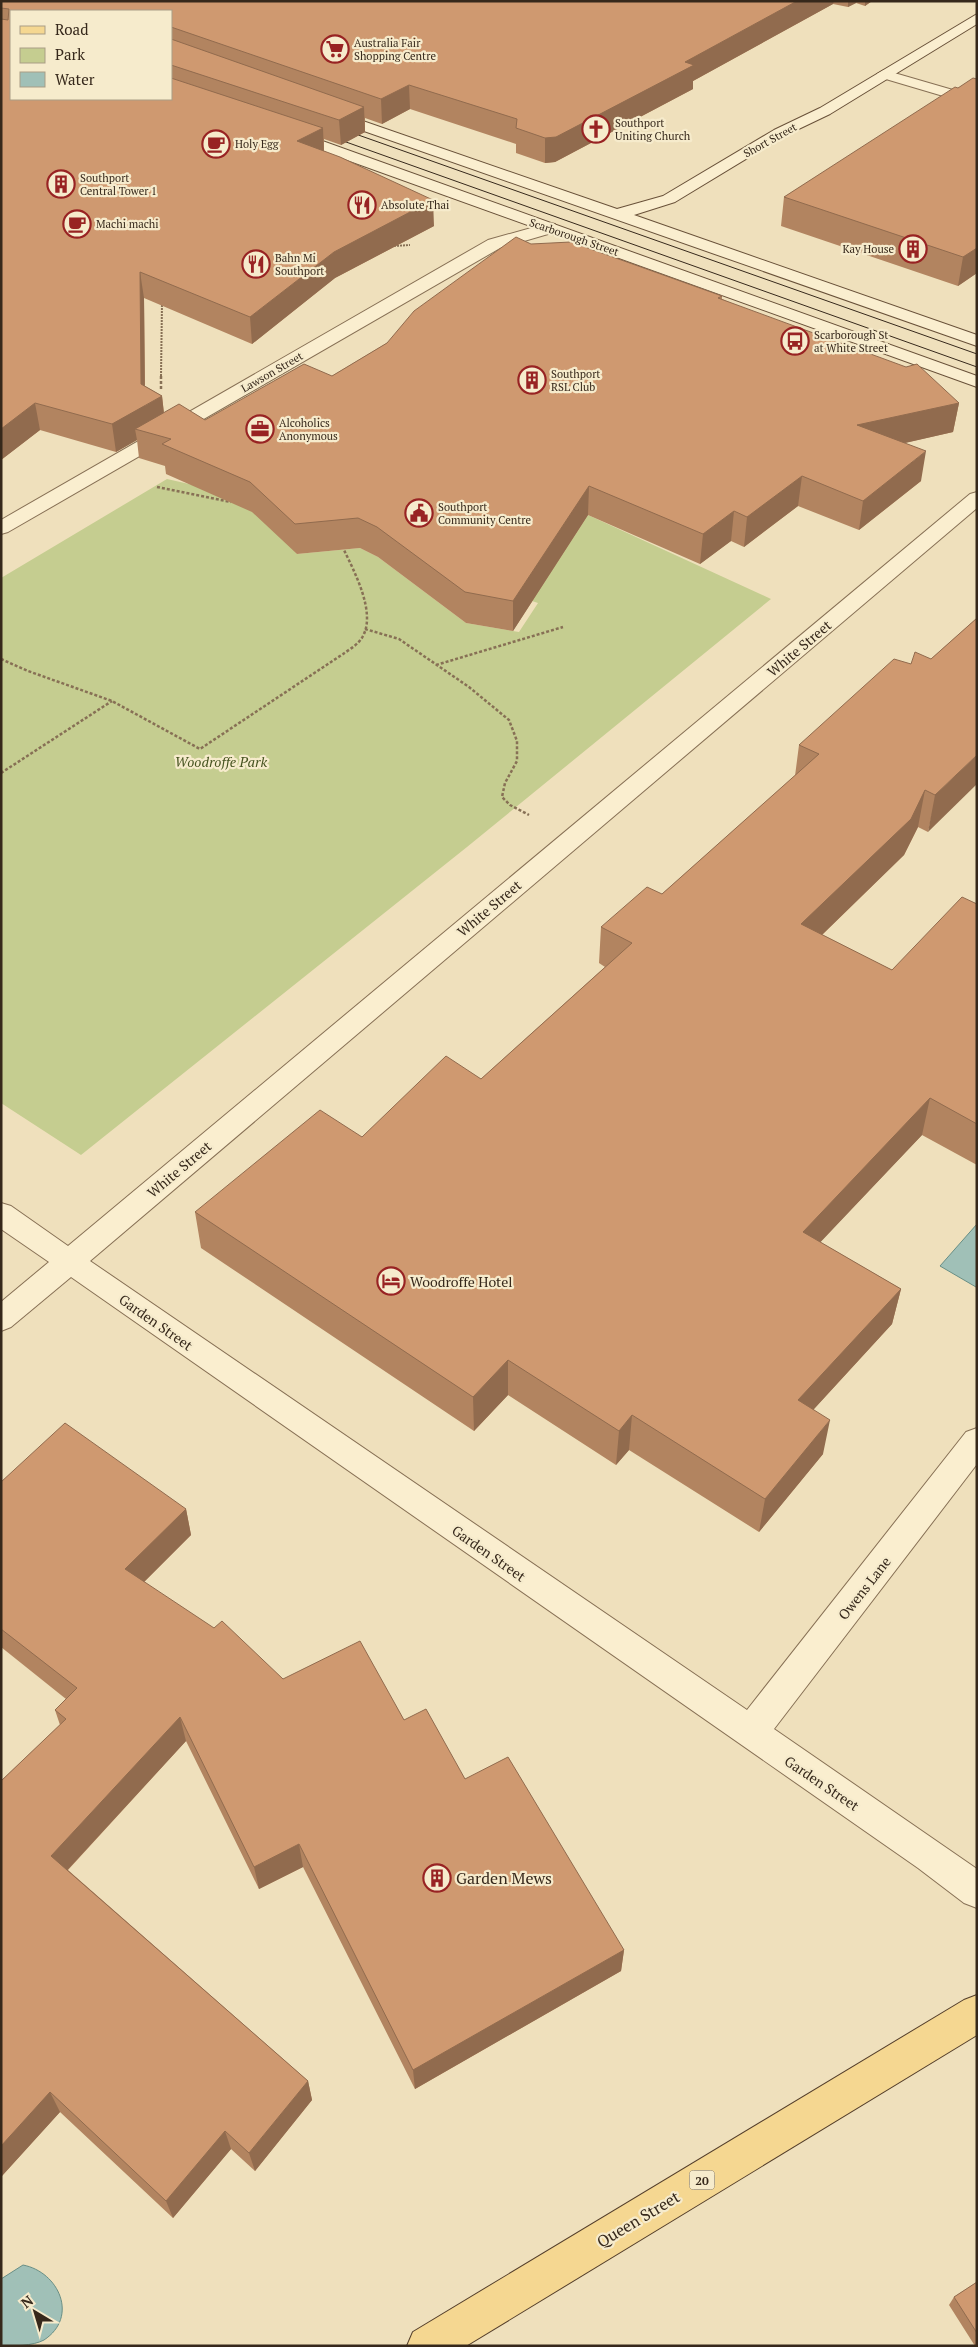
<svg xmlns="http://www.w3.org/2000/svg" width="978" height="2347" viewBox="0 0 978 2347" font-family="'PT Serif',serif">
<rect width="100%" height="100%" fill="#efe0bc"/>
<path fill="#c5cd90" d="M167 479 242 496 270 520 297 554 360 548 378 557 466 623 519 632 538 603 532 601 588 515 771 599 467 847 81 1155 1 1103V578Z"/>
<path fill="#a0c0b7" stroke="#688e85" d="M977 1224V1286L976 1287 940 1266Z
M23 2265C59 2272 79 2317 44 2340 33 2346 13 2346 1 2346V2279Z"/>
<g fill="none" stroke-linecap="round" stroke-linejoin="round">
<g stroke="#877055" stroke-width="2">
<path id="street" d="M884 70 977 97V106L879 77 877 74Z
M549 223 555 224 557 228 555 232 500 248 8 532 1 534V520L488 240Z
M977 492V508L90 1261 747 1710 966 1432 977 1428V1464L774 1729 977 1869V1908L964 1903 918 1868 71 1277 11 1327 1 1331V1302L49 1262 1 1229V1203L11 1206 68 1246 970 494Z"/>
</g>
<g stroke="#695139" stroke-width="2">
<path id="secondary" d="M977 14V24L830 114 784 136 675 202 634 215 977 335V346L324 117 321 114 329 109 334 111 617 209 663 196 774 130 820 108Z
M289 129 977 376V387L283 137 281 134 283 131Z"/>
</g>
<g stroke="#543e2a" stroke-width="2">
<path id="primary" d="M977 1995V2035L466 2346H407L413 2332 964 2000Z"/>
</g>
<path stroke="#877055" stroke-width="2" stroke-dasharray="2 1" stroke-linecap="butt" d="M394 246 410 245
M161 376 162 303"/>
<path stroke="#877055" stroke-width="2.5" stroke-dasharray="3 2" stroke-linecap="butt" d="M161 389V375
M157 487 231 502
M365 629 399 639 469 687 509 720 517 741V761L505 783 502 797 510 805 529 815
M1 659 28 671 112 701 200 749 343 654C350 649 359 644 363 636 376 612 354 571 344 550
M436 665 563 627
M1 773 112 701"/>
<use href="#street" fill="#faeecf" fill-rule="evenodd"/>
<use href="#secondary" fill="#faeecf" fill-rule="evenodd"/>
<use href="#primary" fill="#f5d791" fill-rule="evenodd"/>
<path stroke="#36281b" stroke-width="1" d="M347 131 977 354
M332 137 977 367"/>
</g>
<path fill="#b28460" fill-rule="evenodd" d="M1 1H872L865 6 856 3 848 7 833 4 693 81V89L555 162 545 163 516 153V144L410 109 382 124 365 118V132L341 145 324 139V151L434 226 335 278 252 344 144 298 145 386 162 396 164 413 205 420 332 376 387 343 531 244 722 296V299L959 403 953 432 904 443 921 481 859 530 798 506 744 547 731 541 700 564 588 515 513 631 466 623 378 557 360 548 297 554 252 512 166 474 165 466 139 458 137 440 116 452 40 430 1 460ZM171 11V99H11Z
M977 79V273L958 286 781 226 784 197 958 88Z
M977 618 928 832 918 827 904 855 822 935 892 970 977 904V1165L922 1135 820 1242 901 1289 892 1324 814 1409 823 1454 759 1532 629 1450 616 1465 508 1395 474 1431 201 1248 195 1212 362 1137 481 1079 605 967 599 963 601 927 662 894 795 776 799 745 911 664 931 659Z
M1 1482 186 1509 191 1535 144 1582 283 1679 404 1720 465 1779 624 1950 621 1971 415 2089 303 1867 259 1889 186 1741 68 1870 308 2081 312 2100 255 2171 231 2149 173 2218 60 2112 1 2177V1781L60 1725 55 1710 66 1699 1 1647Z
M977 2282V2346H975L949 2305 954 2297Z"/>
<path fill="#916b4e" d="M797 1H834L833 4 693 81V89L555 162 545 163V138Z
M848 1H856V3L848 7Z
M865 1H872L865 6Z
M409 85 410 109 382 124 381 99Z
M364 107 365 132 341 145 339 120Z
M323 128 324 154 297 141Z
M433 200 434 226 335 278 252 344 250 317 334 252Z
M977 248V273L958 286 963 257Z
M140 272 144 298 145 406 162 396 165 424 135 429 137 440 116 452 112 424 141 384Z
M35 403 40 430 1 460V429Z
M959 403 953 432 853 455 857 425Z
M926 451 921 481 859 530 863 501Z
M802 476 798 506 744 547 747 517Z
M589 486 588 515 513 631V601Z
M734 511 731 541 700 564 703 534Z
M977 755V784L928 832 935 795Z
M925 790 918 827 904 855 795 961 801 924Z
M930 1098 922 1135 796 1268 803 1232Z
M901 1289 892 1324 791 1434 798 1400Z
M508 1360V1395L474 1431 473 1397Z
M632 1415 629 1450 616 1465 619 1431Z
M830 1420 823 1454 759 1532 765 1499Z
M186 1509 191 1535 131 1595 125 1569Z
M180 1717 186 1741 60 1878 51 1856Z
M299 1844 303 1867 259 1889 254 1867Z
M624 1950 621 1971 415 2089 413 2070Z
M308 2081 312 2100 255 2171 249 2153Z
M50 2092 60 2112 1 2177V2146Z
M225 2131 231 2149 173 2218 166 2201Z"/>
<path fill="#cf9970" stroke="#916b4e" d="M1 1H797L685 62 694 65 556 137 545 138 516 128 517 119 409 85 381 99 171 27V11H11V99H171V78L323 128 297 141 340 157 433 200 334 252 250 317 140 272 141 384 162 396 112 424 35 403 1 429V19L8 20 9 9 1 8Z
M171 39 364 107 339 120 171 65Z
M973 78 977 79V248L963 257 784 197 955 87 958 88Z
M516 237 531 244 571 242 722 296 718 298 906 367 917 364 959 403 857 425 926 451 863 501 802 476 747 517 734 511 703 534 589 486 513 601 465 592 377 527 358 518 295 524 250 482 162 444 171 439 135 429 179 404 205 420 304 364 332 376 387 343 414 311Z
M977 618V755L935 795 925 790 911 819 801 924 892 970 962 897 977 904V1124L930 1098 803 1232 901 1289 798 1400 830 1420 765 1499 632 1415 619 1431 508 1360 473 1397 195 1212 320 1110 362 1137 446 1056 481 1079 632 943 601 927 647 887 662 894 819 754 799 745 894 659 911 664 915 652 931 659Z
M65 1423 186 1509 125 1569 214 1628 222 1621 283 1679 360 1641 404 1720 426 1709 465 1779 508 1757 624 1950 413 2070 299 1844 254 1867 180 1717 51 1856 308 2081 249 2153 225 2131 166 2201 50 2092 1 2146V1781L66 1719 55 1710 77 1688 1 1629V1482Z
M977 2282V2333L954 2297Z"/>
<defs>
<g id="supermarket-ring" transform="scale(1.4375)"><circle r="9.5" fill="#f6ebcc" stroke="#982323" stroke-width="1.5"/><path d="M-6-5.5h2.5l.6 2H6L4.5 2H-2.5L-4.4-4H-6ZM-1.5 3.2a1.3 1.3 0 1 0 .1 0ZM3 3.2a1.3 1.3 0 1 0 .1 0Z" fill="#982323"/></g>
<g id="church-ring" transform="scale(1.4375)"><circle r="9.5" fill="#f6ebcc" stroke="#982323" stroke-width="1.5"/><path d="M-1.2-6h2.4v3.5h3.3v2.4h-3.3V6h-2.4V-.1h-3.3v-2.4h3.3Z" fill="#982323"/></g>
<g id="cafe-ring" transform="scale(1.4375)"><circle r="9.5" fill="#f6ebcc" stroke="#982323" stroke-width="1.5"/><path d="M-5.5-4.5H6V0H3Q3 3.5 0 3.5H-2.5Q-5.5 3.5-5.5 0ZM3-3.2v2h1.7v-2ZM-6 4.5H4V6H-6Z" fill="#982323"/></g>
<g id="building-ring" transform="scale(1.4375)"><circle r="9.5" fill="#f6ebcc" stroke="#982323" stroke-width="1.5"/><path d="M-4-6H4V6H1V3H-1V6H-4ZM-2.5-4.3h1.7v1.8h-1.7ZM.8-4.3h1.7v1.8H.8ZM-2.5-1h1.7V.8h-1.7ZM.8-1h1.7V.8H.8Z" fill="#982323"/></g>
<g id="restaurant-ring" transform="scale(1.4375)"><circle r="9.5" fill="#f6ebcc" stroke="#982323" stroke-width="1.5"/><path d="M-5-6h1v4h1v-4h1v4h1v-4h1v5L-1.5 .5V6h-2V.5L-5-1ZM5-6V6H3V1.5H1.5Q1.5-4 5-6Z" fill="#982323"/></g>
<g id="bus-ring" transform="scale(1.4375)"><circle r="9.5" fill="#f6ebcc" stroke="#982323" stroke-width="1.5"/><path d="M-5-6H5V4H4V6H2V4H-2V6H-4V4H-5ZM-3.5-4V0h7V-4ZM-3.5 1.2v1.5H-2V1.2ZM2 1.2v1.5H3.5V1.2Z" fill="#982323"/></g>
<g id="office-ring" transform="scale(1.4375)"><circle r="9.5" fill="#f6ebcc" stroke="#982323" stroke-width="1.5"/><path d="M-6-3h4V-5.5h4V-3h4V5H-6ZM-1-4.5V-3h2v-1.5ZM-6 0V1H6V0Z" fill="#982323"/></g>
<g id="civic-ring" transform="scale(1.4375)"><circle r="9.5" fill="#f6ebcc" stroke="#982323" stroke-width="1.5"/><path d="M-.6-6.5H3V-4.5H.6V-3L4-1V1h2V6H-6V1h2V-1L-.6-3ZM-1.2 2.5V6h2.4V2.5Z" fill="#982323"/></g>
<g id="hotel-ring" transform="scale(1.4375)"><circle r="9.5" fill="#f6ebcc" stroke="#982323" stroke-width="1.5"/><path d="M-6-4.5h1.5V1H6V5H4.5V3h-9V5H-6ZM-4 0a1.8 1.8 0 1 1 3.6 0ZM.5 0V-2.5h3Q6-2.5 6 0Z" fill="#982323"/></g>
</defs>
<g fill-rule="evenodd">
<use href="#supermarket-ring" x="335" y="49"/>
<use href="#church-ring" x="596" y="129"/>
<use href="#cafe-ring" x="216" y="144"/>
<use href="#building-ring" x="61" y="184"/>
<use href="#restaurant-ring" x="362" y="205"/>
<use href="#cafe-ring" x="77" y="224"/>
<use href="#building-ring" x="913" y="249"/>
<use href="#restaurant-ring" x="256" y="264"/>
<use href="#bus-ring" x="795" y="341"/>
<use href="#building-ring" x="532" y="380"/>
<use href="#office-ring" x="260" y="429"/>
<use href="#civic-ring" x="419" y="513"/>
<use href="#hotel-ring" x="391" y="1281"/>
<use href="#building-ring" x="437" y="1878"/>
</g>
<g text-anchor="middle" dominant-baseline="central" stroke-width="4.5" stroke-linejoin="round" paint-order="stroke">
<g font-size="11" fill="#36281b" stroke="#f6ebcc" text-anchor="start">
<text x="354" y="43">Australia Fair<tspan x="354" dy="13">Shopping Centre</tspan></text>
<text x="615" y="123">Southport<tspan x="615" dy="13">Uniting Church</tspan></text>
<text x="235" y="144">Holy Egg</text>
<text x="80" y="178">Southport<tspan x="80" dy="13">Central Tower 1</tspan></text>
<text x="381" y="205">Absolute Thai</text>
<text x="96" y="224">Machi machi</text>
<text x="894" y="249" text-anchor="end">Kay House</text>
<text x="275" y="258">Bahn Mi<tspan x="275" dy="13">Southport</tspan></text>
<text x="814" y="335">Scarborough St<tspan x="814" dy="13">at White Street</tspan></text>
<text x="551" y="374">Southport<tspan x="551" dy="13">RSL Club</tspan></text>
<text x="279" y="423">Alcoholics<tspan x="279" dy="13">Anonymous</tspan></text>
<text x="438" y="507">Southport<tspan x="438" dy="13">Community Centre</tspan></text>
</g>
<g font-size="11" fill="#36281b" stroke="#f6ebcc">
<text transform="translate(770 140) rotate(-29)">Short Street</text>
<text transform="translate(574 237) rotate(19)">Scarborough Street</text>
<text transform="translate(272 372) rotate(-30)">Lawson Street</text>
</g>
<rect fill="#f6ebcc" stroke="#706250" stroke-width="1" x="689.5" y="2170.5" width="25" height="19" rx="4"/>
<g font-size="12" font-weight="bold" fill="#36281b">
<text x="702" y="2180">20</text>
</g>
<g font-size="14" fill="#36281b" stroke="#f6ebcc">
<text transform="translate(799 648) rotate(-40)">White Street</text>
<text transform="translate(489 908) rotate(-40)">White Street</text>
<text transform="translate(179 1169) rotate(-40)">White Street</text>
<text transform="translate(156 1322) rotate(35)">Garden Street</text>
<text transform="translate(489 1553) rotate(35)">Garden Street</text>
<text transform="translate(864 1588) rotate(-52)">Owens Lane</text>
<text transform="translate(822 1783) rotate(34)">Garden Street</text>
</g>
<g font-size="14" font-style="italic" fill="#465320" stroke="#f6ebcc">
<text x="221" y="761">Woodroffe Park</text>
</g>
<g font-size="14" fill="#36281b" stroke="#f6ebcc" text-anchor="start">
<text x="410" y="1281">Woodroffe Hotel</text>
</g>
<g font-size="16" fill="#36281b" stroke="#f6ebcc" text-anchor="start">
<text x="456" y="1878">Garden Mews</text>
</g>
<g font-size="16" fill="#36281b" stroke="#f6ebcc">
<text transform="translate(638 2219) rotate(-31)">Queen Street</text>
</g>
</g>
<rect width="978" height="2347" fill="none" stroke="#36281b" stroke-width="5"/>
<rect x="10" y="10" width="162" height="90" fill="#f6ebcc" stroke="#a99d85"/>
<rect x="20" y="26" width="25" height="8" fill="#f5d791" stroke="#a99d85"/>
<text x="55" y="35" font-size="15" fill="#36281b">Road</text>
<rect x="20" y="48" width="25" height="15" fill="#c5cd90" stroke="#a99d85"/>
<text x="55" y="60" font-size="15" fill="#36281b">Park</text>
<rect x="20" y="72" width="25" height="15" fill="#a0c0b7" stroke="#a99d85"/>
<text x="55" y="85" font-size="15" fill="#36281b">Water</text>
<g transform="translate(35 2312) rotate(322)" stroke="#f6ebcc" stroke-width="4" paint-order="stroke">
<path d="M0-4L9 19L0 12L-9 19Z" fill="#36281b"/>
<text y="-8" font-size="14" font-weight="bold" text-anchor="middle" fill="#36281b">N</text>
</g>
</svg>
